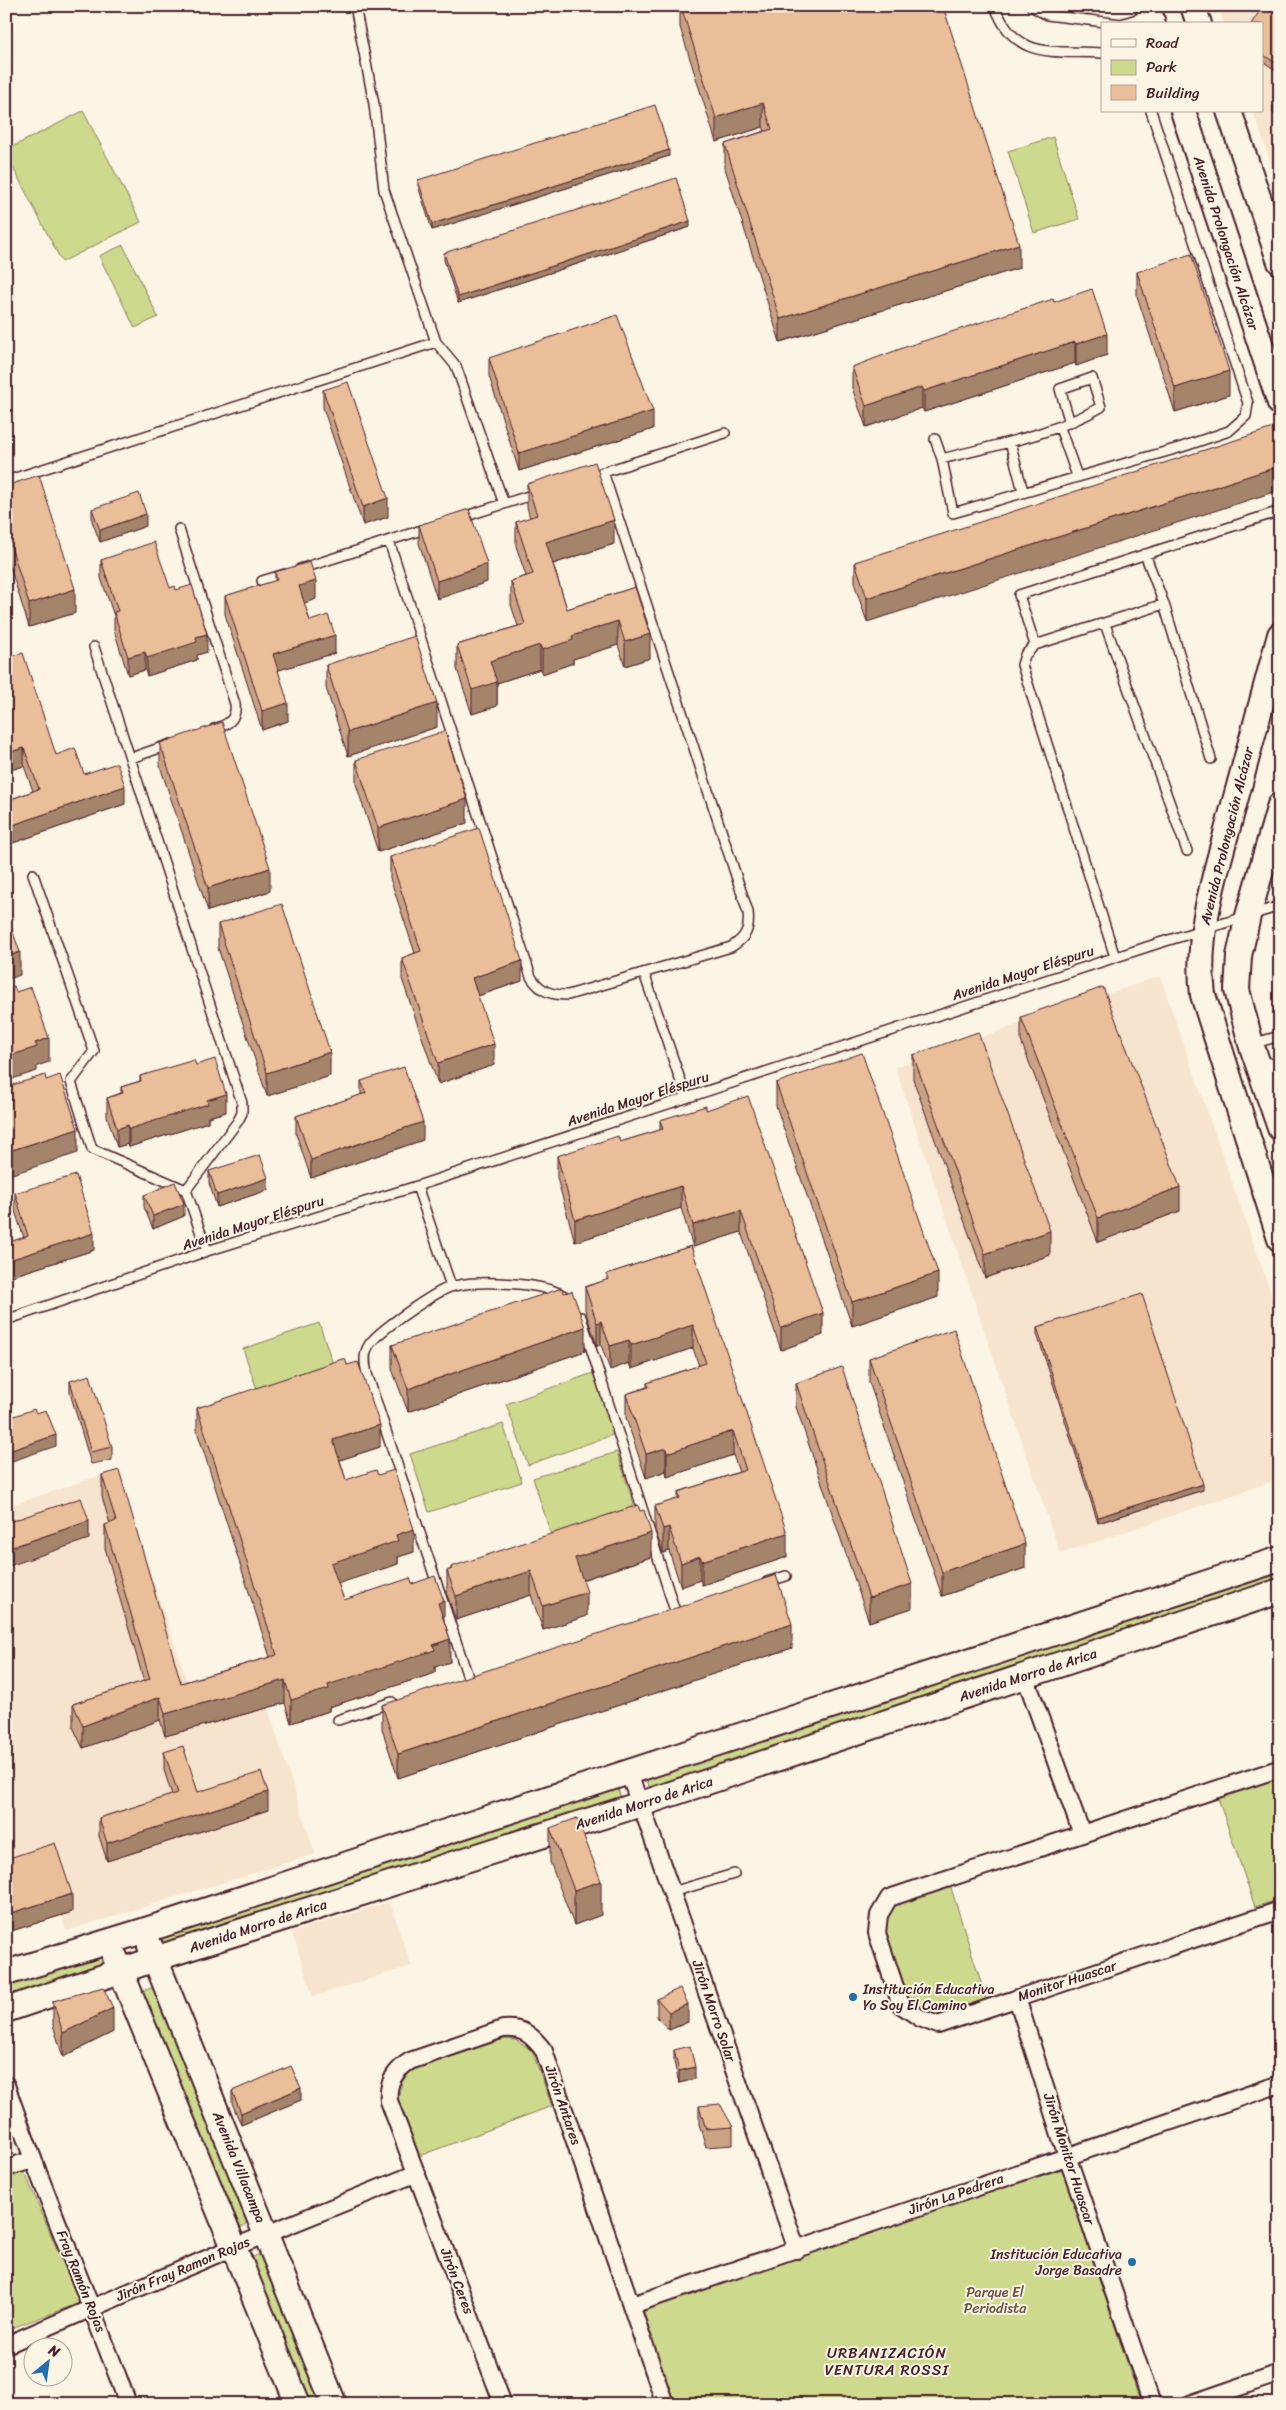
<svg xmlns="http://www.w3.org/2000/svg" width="1286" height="2410" viewBox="0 0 1286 2410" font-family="Sriracha,sans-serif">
<rect width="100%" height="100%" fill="#fcf5e5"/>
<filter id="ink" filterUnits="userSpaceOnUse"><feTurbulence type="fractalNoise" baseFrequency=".02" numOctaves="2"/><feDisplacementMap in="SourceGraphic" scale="10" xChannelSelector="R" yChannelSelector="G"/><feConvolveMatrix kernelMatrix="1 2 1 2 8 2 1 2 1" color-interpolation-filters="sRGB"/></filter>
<g filter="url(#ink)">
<path fill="#f7e4ce" d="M1218 6H1280V190L1253 111H1262V24H1224Z
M1160 976 1280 1319V1479L1060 1554 895 1067Z
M116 1470 188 1684 255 1668 315 1854 66 1931 62 1916 6 1933V1507Z
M390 1902 411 1966 313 1997 292 1932Z"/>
<path fill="#cdd98d" stroke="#8c7c5c" d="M83 111 141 222 62 262 6 154V150Z
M1053 137 1079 219 1034 233 1008 151Z
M123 245 158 317 135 328 99 256Z
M319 1323 335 1370 259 1395 243 1349Z
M593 1373 615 1434 528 1465 506 1404Z
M503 1424 522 1482 429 1512 410 1454Z
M617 1452 637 1514 553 1541 533 1478Z
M1280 1567V1583L650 1789 645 1775Z
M1277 1778H1280V1899L1255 1907 1217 1795Z
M616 1783 621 1798 163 1948 156 1933Z
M950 1885 987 2001 938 2019 902 1999 882 1933 892 1903Z
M101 1954 106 1970 6 2002V1985Z
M154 1987 247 2221 244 2226 238 2229 142 1991Z
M504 2039 516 2040 532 2051 552 2106 419 2156 398 2098 402 2082 412 2070Z
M1062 2169 1141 2404H672L643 2318 646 2306Z
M13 2170 25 2173 80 2303 6 2330V2173Z
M264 2252 324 2404H308L251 2258Z"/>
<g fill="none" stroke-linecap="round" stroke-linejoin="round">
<g stroke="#4a1f2b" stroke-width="12">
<path id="lane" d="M355 6 374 104 384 190 436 342 456 366 504 504
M995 6C1015 61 1053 50 1102 53
M1031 6 1047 15 1121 24
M1121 24 1150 15
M1060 428 1077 476
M935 439 942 459 953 513 1182 447 1229 431 1246 416 1248 403 1151 111
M1010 442 1023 491
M942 459C996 445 1052 435 1101 407L1092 378 1060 389 1070 423
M598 474 725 433
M6 481 436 342
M460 518 538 493
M179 529 235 704C237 720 227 725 214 729
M389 541 531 977C541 992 551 995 568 995L731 947C746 938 750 929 748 912L603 472
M1145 554 1164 604 1211 759
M300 569 428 528
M262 581 285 574
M1105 624 1187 851
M1035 645 1019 595 1280 511
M94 647 242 1103V1113L238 1121 186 1190 207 1251
M131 758 171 744
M33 874 94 1051 71 1082 92 1149 186 1190
M1115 957 1022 665 1025 655 1035 645 1164 604
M644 973 686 1097
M1251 1044 1280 1036
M1259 1059 1280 1067
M417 1186 451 1286
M581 1317 675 1611
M6 1320 207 1251 417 1186 1156 944 1280 906
M767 1582 786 1576
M468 1677 367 1374C365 1365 363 1354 369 1345 377 1332 438 1289 454 1286 478 1280 546 1282 566 1297
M338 1720 392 1702
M672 1892 734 1874"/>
</g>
<g stroke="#4a1f2b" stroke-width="20">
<path id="street" d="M1025 1676 1082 1834
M1280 1771 1275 1770 889 1898 879 1915 877 1933 901 2005 920 2018 938 2025 1280 1910
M628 1772 645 1816 797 2250
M1017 1998 1062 2141 1152 2404
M6 2085C43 2192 89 2297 128 2404
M6 2168 32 2160
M632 2305 1280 2084
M6 2345 220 2253 417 2173
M503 2404 389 2101C387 2083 394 2071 410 2061L503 2029C523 2027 532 2035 544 2051L665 2404
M1190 2404 1280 2373"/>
</g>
<g stroke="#4a1f2b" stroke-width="28">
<path id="secondary" d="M1148 6 1153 24
M1193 6 1199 24
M1183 111 1280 403
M1229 111 1280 262
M1280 635C1264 694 1248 753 1232 812 1216 873 1195 932 1203 995L1280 1239
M1280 805 1248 916 1239 956 1237 990 1251 1044 1280 1128
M150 1946 334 2404
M115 1957 298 2404
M6 1973 143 1931 1280 1559
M6 2010 167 1955 641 1804 1280 1591"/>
</g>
<use href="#lane" stroke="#fcf5e5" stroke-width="9"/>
<use href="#street" stroke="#fcf5e5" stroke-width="16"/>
<use href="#secondary" stroke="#fcf5e5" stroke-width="24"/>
</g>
<path fill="#caa384" stroke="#4a1f2b" d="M680 6H943L1019 268 780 342 725 168V144L765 131 763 127 716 142 680 27Z
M1248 6H1280V73L1262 61V24L1258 13Z
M1280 97V117L1273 113V107Z
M669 156 432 230 418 186V180Z
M690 227 458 303 444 260V253Z
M1137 272 1229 395 1175 412 1137 296Z
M1054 302 1107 355 1076 366 1075 363 924 412 922 408 866 427 852 388V367Z
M489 358 653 429 519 471 489 376Z
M323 390 388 517 363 525 323 408Z
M1280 449 867 622 855 586V562Z
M527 484 614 544 553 564 567 609 635 587 650 658 625 666 618 645 573 659V663L542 674 540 669 497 683V706L472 714 457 669V645L518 626 511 605V581L526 576 516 546V522L530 518 527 507Z
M6 486 75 613 29 627 6 554Z
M92 509 146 526 100 542 92 521Z
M419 525 487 582 437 599 419 543Z
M101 560 176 590 207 652 197 655V660L147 676 145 670 128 675 114 630V616L101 578Z
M275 572 316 599 304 603 310 621 335 653 278 670 288 721 262 730 225 614V596L275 581Z
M6 658 56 755 84 774 125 804 13 843 6 823V801L33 791 24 766 10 770 6 758Z
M326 665 437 727 348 756 326 688Z
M160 743 270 891 208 911 160 766Z
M356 760 467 823 378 852 356 784Z
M390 857 522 981 478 996 494 1065 438 1084 402 979V958L415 953 390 878Z
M218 924 330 1076 267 1096 218 948Z
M1021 1017 1180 1211 1098 1242 1021 1041Z
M913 1055 1050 1255 985 1278 913 1079Z
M196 1065 226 1112 208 1117V1122L129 1147 128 1144 117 1147 107 1116V1098L121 1093V1087L140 1081V1076Z
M361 1081 423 1140 311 1178 296 1134V1116L361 1095Z
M776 1083 938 1297 852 1326 776 1106Z
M706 1110 823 1335 781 1350 741 1232 693 1247 681 1208 575 1242 557 1178V1156L620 1142 660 1130V1120Z
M209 1171 268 1190 217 1207 209 1183Z
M15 1193 94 1250 6 1278V1243L24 1238 15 1211Z
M144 1195 184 1216 153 1229 144 1207Z
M691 1246 787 1557 702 1585 700 1580 681 1587 669 1551 663 1553 655 1530V1506L678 1499V1492L739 1472 733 1455 667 1477 666 1471 646 1478 626 1418V1394L647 1387V1383L699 1366 693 1348 631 1369 629 1363 610 1370 601 1345 597 1346 585 1310V1287L607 1280V1274Z
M1037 1327 1203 1490 1098 1523 1037 1334Z
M392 1345 585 1351 408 1412 392 1369Z
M869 1358 1025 1568 942 1596 869 1382Z
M347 1365 380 1447 340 1460 346 1480 378 1475 414 1552 398 1557V1564L338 1583 344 1600 412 1584 444 1621 450 1662 435 1667V1673L329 1707V1711L291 1723 285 1703 165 1736 160 1720 83 1748 73 1727V1704L144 1681 105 1548V1525L110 1524 102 1497V1475L181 1683 270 1657 197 1431V1408Z
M70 1381 112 1447V1460L91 1464 70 1393Z
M796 1383 912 1608 869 1622 796 1407Z
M651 1557 582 1580 587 1616 543 1630 531 1595 456 1620 447 1595V1571L451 1569V1567Z
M792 1648 398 1778 382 1729V1705Z
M164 1752 198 1792 268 1810 107 1861 99 1836V1818L172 1795 164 1770Z
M550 1828 601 1915 574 1925 550 1862Z
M6 1859 72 1912 11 1931 6 1918Z
M657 1999 688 2022 669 2030 657 2017Z
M53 2001 113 2032 63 2057 53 2025Z
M674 2050 695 2079 679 2083 674 2062Z
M232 2091 301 2100 241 2125 232 2103Z
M699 2106 733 2127V2145L706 2147 699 2124Z
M1280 2387V2404L1278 2400V2388Z"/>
<path fill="#a4856c" stroke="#4a1f2b" d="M763 103V127L716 142V118Z
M669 150V156L432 230V224Z
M690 221V227L458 303V297Z
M1019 244V268L780 342V319Z
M1107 334V355L1076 366V344Z
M1075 342V363L924 412V391Z
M1229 371V395L1175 412V388Z
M922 387V408L866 427V406Z
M653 411V429L519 471V453Z
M1280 466V490L867 622V598Z
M388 498V517L363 525V507Z
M146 514V526L100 542V530Z
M614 520V544L546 566V542Z
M487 564V582L437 599V581Z
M316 581V599L299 605V586Z
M75 589V613L29 627V604Z
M618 621V645L573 659V663L542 674V650L572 636Z
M207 634V652L197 655V660L147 676V658L196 637Z
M650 634V658L625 666V642Z
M335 635V653L273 672V654Z
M540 645V669L497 683V706L472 714V690L490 661Z
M145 652V670L128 675V657Z
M288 703V721L262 730V711Z
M437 703V727L348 756V732Z
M24 748V766L10 770V752Z
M125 786V804L13 843V825Z
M467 799V823L378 852V828Z
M270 868V891L208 911V888Z
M20 952V975L6 980V957Z
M522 961V981L472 998V978Z
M49 1038V1062L37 1066V1071L6 1081V1058L35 1043Z
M494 1044V1065L438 1084V1063Z
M330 1052V1076L267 1096V1073Z
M226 1094V1112L208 1117V1122L129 1147V1129L207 1100Z
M423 1122V1140L311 1178V1160Z
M128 1125V1144L117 1147V1129Z
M78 1129V1153L6 1176V1152Z
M268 1178V1190L217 1207V1195Z
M681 1186V1208L575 1242V1220Z
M1180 1187V1211L1098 1242V1218Z
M184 1204V1216L153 1229V1216Z
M741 1211V1232L693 1247V1225Z
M1050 1231V1255L985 1278V1254Z
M94 1233V1250L6 1278V1261Z
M938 1273V1297L852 1326V1302Z
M823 1313V1335L781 1350V1328Z
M601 1321V1345L597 1346V1323Z
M693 1325V1348L631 1369V1345Z
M585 1327V1351L408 1412V1389Z
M629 1340V1363L610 1370V1346Z
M380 1425V1447L333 1462V1440Z
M733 1431V1455L667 1477V1453Z
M56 1435V1446L6 1463V1452Z
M666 1448V1471L646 1478V1454Z
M1203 1484V1490L1098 1523V1517Z
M89 1521V1539L6 1567V1549Z
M669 1527V1551L663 1553V1529Z
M414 1529V1552L398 1557V1564L331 1586V1563L396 1535Z
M651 1533V1557L575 1582V1558Z
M787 1533V1557L702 1585V1561Z
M1025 1544V1568L942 1596V1572Z
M700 1556V1580L681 1587V1563Z
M531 1571V1595L456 1620V1596Z
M912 1584V1608L869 1622V1598Z
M587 1592V1616L543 1630V1606Z
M444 1601V1624L438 1603Z
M792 1624V1648L398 1778V1754Z
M450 1639V1662L435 1667V1673L329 1707V1711L291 1723V1700L328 1685Z
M285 1680V1703L165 1736V1714Z
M160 1697V1720L83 1748V1726Z
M11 1736V1748L6 1749V1737Z
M268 1792V1810L107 1861V1843Z
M601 1881V1915L574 1925V1890Z
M72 1894V1912L11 1931V1913Z
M688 2004V2022L669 2030V2012Z
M113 2008V2032L63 2057V2033Z
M695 2067V2079L679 2083V2071Z
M301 2088V2100L241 2125V2113Z"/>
<path fill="#ebbe9a" stroke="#4a1f2b" d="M681 6H943L1019 244 780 319 725 144 772 129 763 103 716 118Z
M1257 6H1280V66L1262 54V24H1251L1261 9Z
M1280 97V111L1273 107Z
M655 105 669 150 432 224 418 180Z
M676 178 690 221 458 297 444 253Z
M1191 254 1229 371 1175 388 1137 272Z
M1092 289 1107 334 1076 344 1075 342 924 391 922 387 866 406 852 367 908 346 1053 299 1054 302Z
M617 315 653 411 519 453 489 358Z
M348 382 388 498 363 507 323 390Z
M1273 428 1280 449V466L867 598 855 562Z
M595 462 614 520 546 542 567 609 635 587 650 634 625 642 618 621 572 636 573 640 542 650 540 645 490 661 497 682 472 690 457 645 525 624 511 581 533 574 516 522 537 515 527 484Z
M39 475 75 589 29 604 6 530V486Z
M139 493 146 514 100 530 92 509Z
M469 509 487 564 437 581 419 525Z
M154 542 170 588 175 586 176 590 192 585 207 634 196 637 197 642 147 658 145 652 128 657 114 612 118 611 101 560Z
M310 562 316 581 299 586 310 621 328 615 335 635 273 654 288 703 262 711 225 596 277 580 275 572Z
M415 636 437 703 348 732 326 665Z
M23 653 56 755 75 748 84 774 117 763 125 786 13 825 6 805V801L39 789 24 748 10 752 6 740V658Z
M222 722 270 868 208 888 160 743Z
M445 731 467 799 378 828 356 760Z
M479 828 522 961 472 978 494 1044 438 1063 402 958 421 951 390 857Z
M282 904 330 1052 267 1073 218 924Z
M6 913 20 952 6 957Z
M14 986 16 992 31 987 49 1038 35 1043 37 1047 6 1057V989Z
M1103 987 1180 1187 1098 1218 1021 1017Z
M978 1032 1050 1231 985 1254 913 1055Z
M862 1053 938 1273 852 1302 776 1083Z
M215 1059 226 1094 207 1100 208 1104 129 1129 128 1125 117 1129 107 1098 123 1093 121 1087 141 1081 140 1076 194 1060 196 1065Z
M404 1067 423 1122 311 1160 296 1116 366 1093 361 1081Z
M45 1075 46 1080 60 1075 78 1129 6 1152V1087Z
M748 1096 823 1313 781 1328 741 1211 693 1225 681 1186 575 1220 557 1156 618 1136 620 1142 663 1129 660 1120 706 1106V1110Z
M260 1155 268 1178 217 1195 209 1171Z
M76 1175 94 1233 6 1261V1243L28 1236 15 1193Z
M175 1182 184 1204 153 1216 144 1195Z
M691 1246 787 1533 702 1561 700 1556 681 1563 669 1527 663 1529 655 1506 680 1498 678 1492 746 1470 733 1431 667 1453 666 1448 646 1454 626 1394 649 1387 647 1383 706 1363 693 1325 631 1345 629 1340 610 1346 601 1321 597 1323 585 1287 609 1279 607 1274Z
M562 1288 564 1293 572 1291 585 1327 408 1389 392 1345Z
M1142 1294 1203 1484 1098 1517 1037 1327Z
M954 1329 1025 1544 942 1572 869 1358Z
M345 1358 347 1365 358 1362 380 1425 333 1440 346 1480 376 1470 378 1475 394 1470 414 1529 396 1535 398 1541 331 1563 344 1600 410 1578 412 1584 435 1576 444 1601 438 1603 450 1639 433 1645 435 1650 328 1685 329 1689 291 1700 285 1680 165 1714 160 1697 83 1726 73 1704 150 1679 105 1525 116 1521 102 1475 119 1470 181 1683 277 1655 197 1408Z
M842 1367 912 1584 869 1598 796 1383Z
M90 1375 112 1447 91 1452 70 1381Z
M34 1409 36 1413 46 1410 56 1435 6 1452V1419Z
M81 1498 89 1521 6 1549V1523Z
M638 1505 640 1511 644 1510 651 1533 575 1558 587 1592 543 1606 531 1571 456 1596 447 1571 452 1569 451 1567Z
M776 1575 792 1624 398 1754 382 1705Z
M6 1722 11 1736 6 1737Z
M183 1746 198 1792 261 1772 268 1792 107 1843 99 1818 178 1793 164 1752Z
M577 1818 601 1881 574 1890 550 1828Z
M55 1843 72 1894 11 1913 6 1900V1859Z
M103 1987 113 2008 63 2033 53 2001Z
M680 1988 688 2004 669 2012 657 1999Z
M690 2046 695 2067 679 2071 674 2050Z
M291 2066 301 2088 241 2113 232 2091Z
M720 2104 733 2127 706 2129 699 2106Z"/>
</g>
<g fill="#1f6fb2" stroke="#fcf5e5" stroke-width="2">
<circle cx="853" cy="1997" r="5"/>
<circle cx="1132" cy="2262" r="5"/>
</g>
<g text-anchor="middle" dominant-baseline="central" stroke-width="4" stroke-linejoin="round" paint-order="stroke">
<g font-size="14" fill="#4a1f2b" stroke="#fcf5e5">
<text transform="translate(1226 243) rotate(72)">Avenida Prolongación Alcázar</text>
<text transform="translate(1227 836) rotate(-76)">Avenida Prolongación Alcázar</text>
<text transform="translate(1023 973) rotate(-18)">Avenida Mayor Eléspuru</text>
<text transform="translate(638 1099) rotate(-18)">Avenida Mayor Eléspuru</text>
<text transform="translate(253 1223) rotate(-18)">Avenida Mayor Eléspuru</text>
<text transform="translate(1028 1675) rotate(-18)">Avenida Morro de Arica</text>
<text transform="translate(644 1803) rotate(-18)">Avenida Morro de Arica</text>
<text transform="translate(258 1926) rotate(-18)">Avenida Morro de Arica</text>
<text transform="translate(1067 1981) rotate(-18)">Monitor Huascar</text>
<text transform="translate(714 2011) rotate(71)">Jirón Morro Solar</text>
<text transform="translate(563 2105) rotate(71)">Jirón Antares</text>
<text transform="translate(1069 2159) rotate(72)">Jirón Monitor Huascar</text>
<text transform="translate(239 2167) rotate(68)">Avenida Villacampa</text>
<text transform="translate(956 2194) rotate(-19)">Jirón La Pedrera</text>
<text transform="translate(183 2269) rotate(-23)">Jirón Fray Ramon Rojas</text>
<text transform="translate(81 2281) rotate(68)">Fray Ramón Rojas</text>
<text transform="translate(457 2281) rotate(69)">Jirón Ceres</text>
</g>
<g font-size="14" fill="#4a1f2b" stroke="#fcf5e5" text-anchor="start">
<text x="863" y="1989">Institución Educativa<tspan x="863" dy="16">Yo Soy El Camino</tspan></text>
<text x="1122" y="2254" text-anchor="end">Institución Educativa<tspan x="1122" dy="16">Jorge Basadre</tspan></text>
</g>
<g font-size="14" fill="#6b4e44" stroke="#fcf5e5">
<text x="995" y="2292">Parque El<tspan x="995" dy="16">Periodista</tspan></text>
</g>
<g font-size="15" letter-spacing="1" fill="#4a1f2b" stroke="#fcf5e5">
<text x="887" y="2353">URBANIZACIÓN<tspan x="887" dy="17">VENTURA ROSSI</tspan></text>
</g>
</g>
<rect width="1286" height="2410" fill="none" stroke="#fcf5e5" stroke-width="25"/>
<rect x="12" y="12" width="1261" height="2385" fill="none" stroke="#4a1f2b" stroke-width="2" filter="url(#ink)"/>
<rect x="1101" y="22" width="162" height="90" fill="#fcf5e5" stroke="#b59f9b"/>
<rect x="1111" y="39" width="25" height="8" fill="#fcf5e5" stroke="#b59f9b"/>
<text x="1146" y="48" font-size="15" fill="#4a1f2b">Road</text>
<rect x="1111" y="60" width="25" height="15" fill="#cdd98d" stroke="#b59f9b"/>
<text x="1146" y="72" font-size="15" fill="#4a1f2b">Park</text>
<rect x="1111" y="85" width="25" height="15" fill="#ebbe9a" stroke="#b59f9b"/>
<text x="1146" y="98" font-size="15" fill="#4a1f2b">Building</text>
<g transform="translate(48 2362) rotate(29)"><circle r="24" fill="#fcf5e5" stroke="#b59f9b"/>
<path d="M0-4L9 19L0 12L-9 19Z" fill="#1f6fb2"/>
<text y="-8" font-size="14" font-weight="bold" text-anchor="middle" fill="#4a1f2b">N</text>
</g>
</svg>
